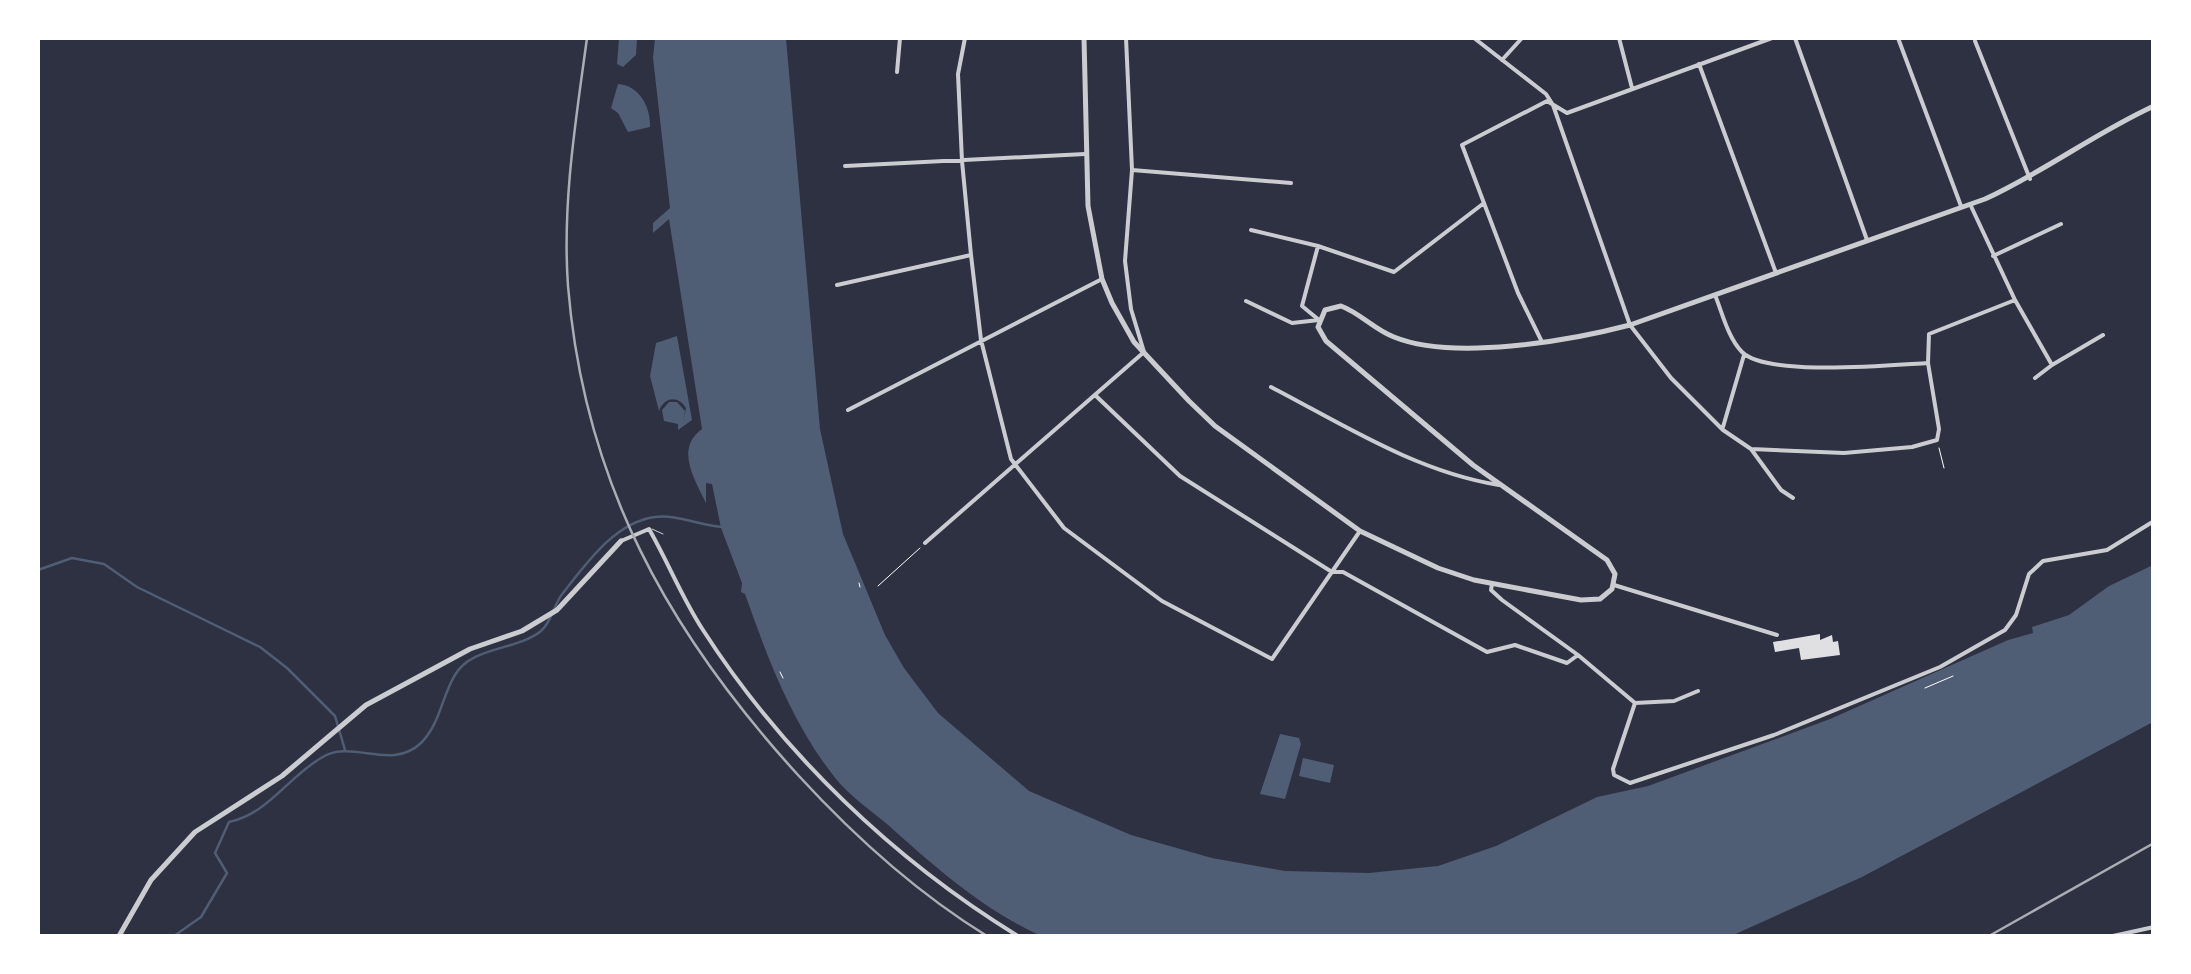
<svg xmlns="http://www.w3.org/2000/svg" width="2191" height="974" viewBox="0 0 2191 974" font-family="Ubuntu,sans-serif">
<rect width="100%" height="100%" fill="#2d3142"/>
<path fill="#4f5d75" d="M619 38H637L636 55 623 67 617 64Z
M655 38H786L820 429 843 534 885 635 904 668 938 713 1029 791 1131 835 1212 858 1285 871 1369 873 1438 866 1496 846 1597 797 1648 786 1830 719 2008 640 2033 633 2032 627 2069 615 2109 586 2153 565V722L1862 877 1731 936H1041C982 909 935 867 887 824 870 810 850 796 836 779 792 724 768 659 745 594L741 592 742 583 721 528 712 484 706 483V503C694 479 675 448 702 429L669 219 653 233V223L670 208 653 58Z
M618 84C639 85 651 107 650 127L628 132 618 113 611 108Z
M677 336 692 420 678 430V424L664 421 662 410 669 402H677L685 411 683 422 686 408C678 395 664 397 659 411L650 376 656 343Z
M1280 734 1299 738 1301 744 1285 799 1260 794Z
M1303 758 1334 765 1330 783 1299 776Z"/>
<g fill="none" stroke-linecap="round" stroke-linejoin="round">
<path stroke="#4f5d75" stroke-width="2.5" d="M38 570 72 558 104 564 137 587 260 647 287 668 335 716 345 750
M174 936 201 917 227 873 215 853 229 822C269 813 287 778 321 758 352 738 390 772 421 743 440 724 442 696 455 675 472 646 516 651 541 631 553 620 553 605 563 593 586 564 615 522 655 517 676 514 701 526 723 527"/>
</g>
<path fill="#e0e0e3" d="M1820 634V640L1832 635 1833 642 1838 641 1840 655 1801 660 1799 648 1775 652 1773 642Z"/>
<g fill="none" stroke-linecap="round" stroke-linejoin="round">
<path stroke="#fff" stroke-width="1" d="M1939 448 1944 468
M859 583 860 587
M878 586 920 548
M780 672 783 678
M1925 688 1953 676"/>
<path stroke="#caccd0" stroke-width="1" d="M652 529 663 534"/>
<path stroke="#caccd0" stroke-width="4" d="M965 38 958 74 962 161 971 255 981 340 1011 459 1064 528 1162 601 1272 659 1360 531
M1474 38 1546 94 1553 105 1630 325 1671 378 1723 430 1751 449 1844 453 1912 447 1937 440 1939 429 1928 363 1929 334 2015 300
M1619 38 1632 88
M1795 38 1867 240
M1898 38 1961 206
M1975 41 2030 179
M1502 60 1522 38
M1699 64 1776 273
M897 72 900 38
M845 166 1085 154
M1132 170 1291 183
M1970 204 2015 300 2052 365
M1251 230 1318 246 1394 272 1484 203
M1318 246 1302 306 1319 320
M1993 256 2061 224
M837 285 971 255
M1715 295C1722 312 1728 338 1742 352 1767 377 1891 365 1928 363
M1246 301 1292 323 1319 320
M1542 342 1518 293 1462 145 1547 101 1567 113 1772 38
M2035 378 2052 365 2103 335
M1271 387C1344 425 1417 472 1499 485
M1095 395 1180 476 1332 572H1343L1487 652 1515 645 1567 663 1578 655
M848 410 1102 279
M1723 427 1744 355
M1751 449 1781 490 1793 498
M621 541 649 529C668 562 682 598 703 630 782 753 894 860 1018 936
M925 543 1144 352 1131 309 1125 261 1132 170 1126 38
M1492 584 1491 590 1502 600 1578 655 1635 703 1613 769 1614 775 1630 783 1774 735 1940 667 2005 630 2016 615 2029 574 2043 561 2107 550 2154 521
M1614 585 1777 635
M1635 703 1674 701 1698 691
M2113 936 2154 927"/>
<path stroke="#caccd0" stroke-width="5" d="M1084 38 1088 206 1102 279 1112 303 1134 342 1189 401 1215 426 1360 531 1438 568 1474 580 1581 600 1600 599 1612 589 1615 574 1607 560 1473 465 1326 341 1318 327 1325 310 1341 306C1360 313 1375 330 1394 337 1453 361 1569 341 1630 325L1985 199C2044 172 2095 133 2154 106
M119 936 151 880 195 832 282 776 366 705 470 649 522 631 557 610 621 541"/>
<path stroke="#abadb3" stroke-width="2.5" d="M587 38C576 119 562 203 568 286 584 482 668 632 798 775 854 836 917 893 987 936
M1989 936 2154 843"/>
</g>
<rect width="2191" height="974" fill="none" stroke="#ffffff" stroke-width="80"/>
</svg>
